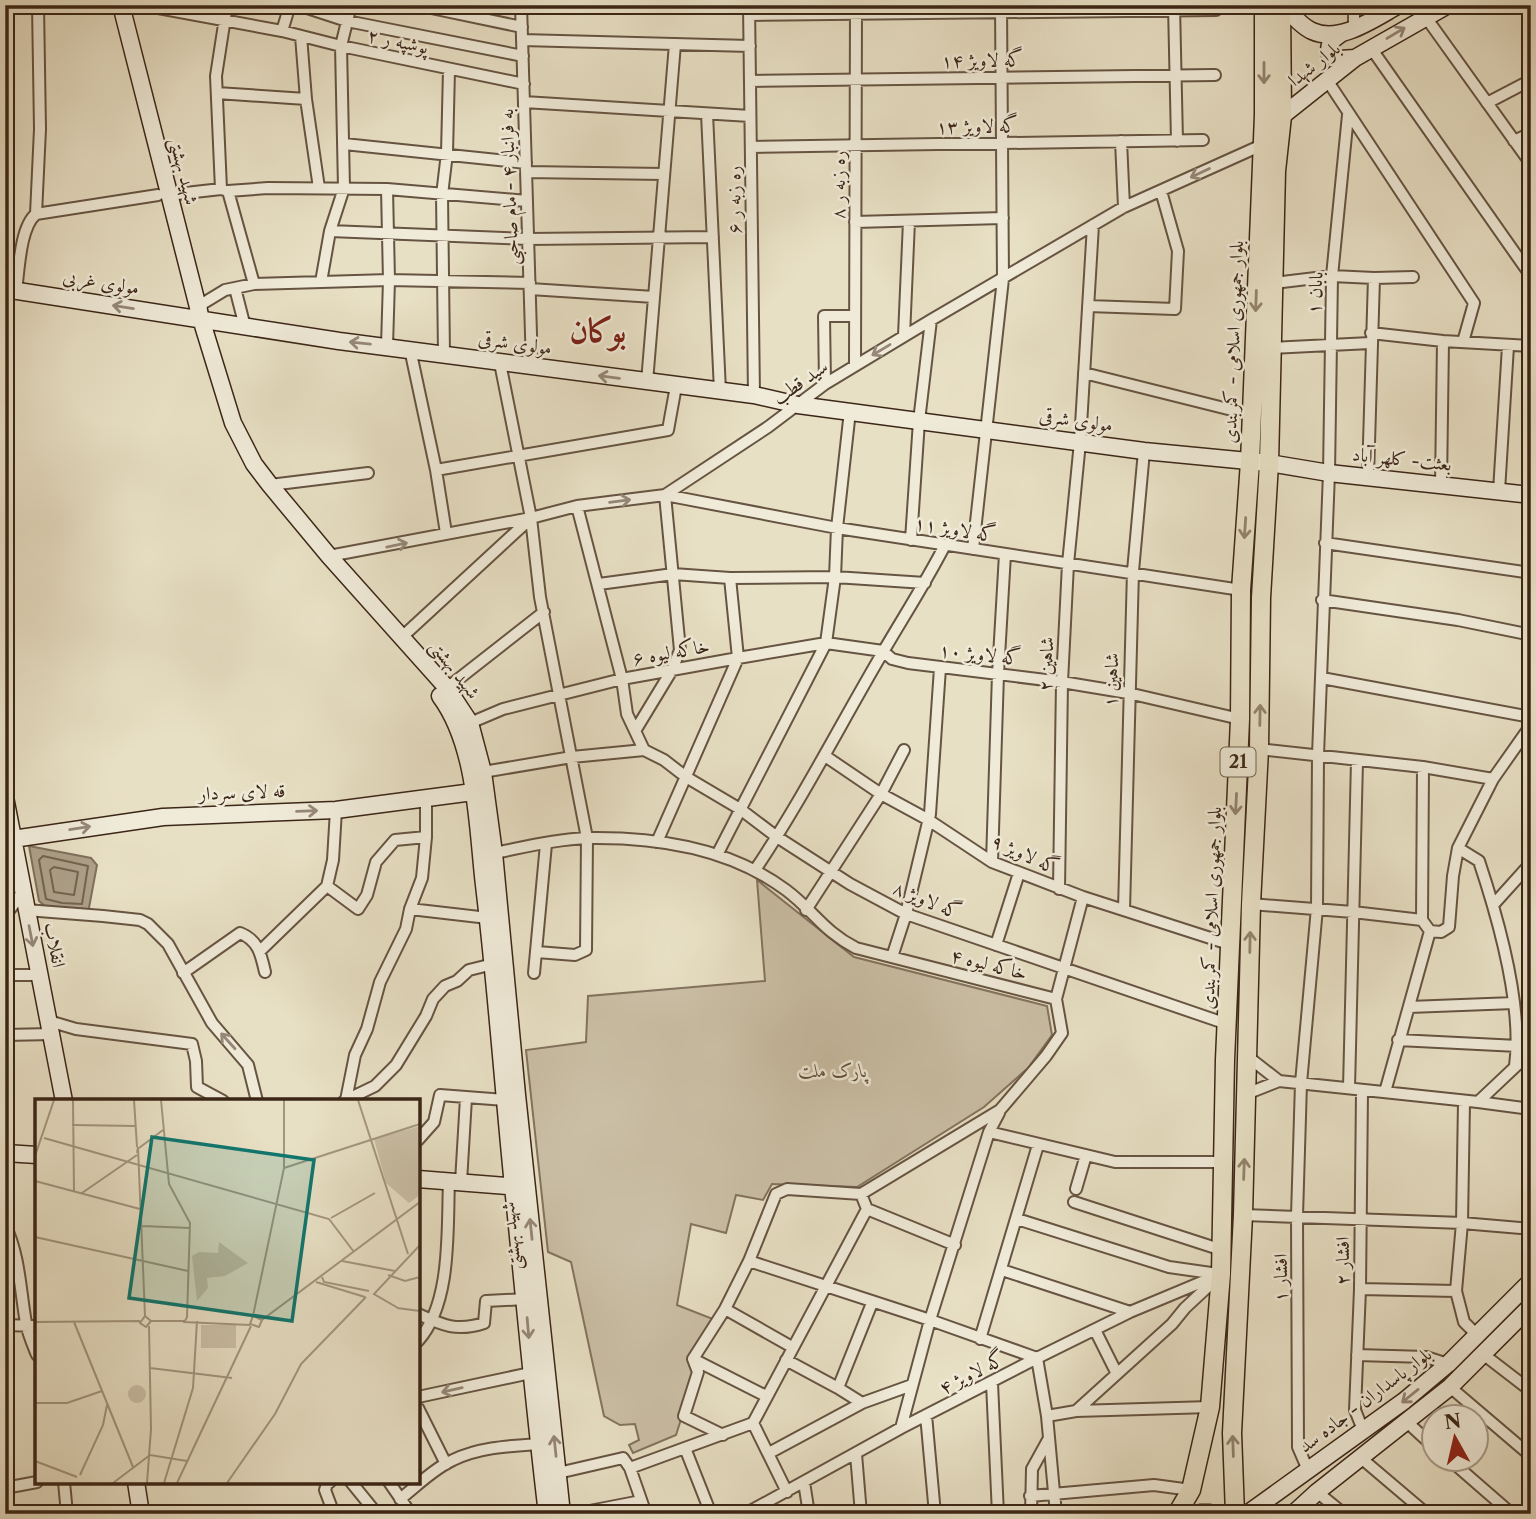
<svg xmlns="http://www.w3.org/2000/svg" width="1536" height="1519" viewBox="0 0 1536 1519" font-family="'Libre Caslon Text',Amiri,serif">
<rect width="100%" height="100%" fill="#e8e0c5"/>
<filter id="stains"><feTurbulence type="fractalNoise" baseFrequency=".00286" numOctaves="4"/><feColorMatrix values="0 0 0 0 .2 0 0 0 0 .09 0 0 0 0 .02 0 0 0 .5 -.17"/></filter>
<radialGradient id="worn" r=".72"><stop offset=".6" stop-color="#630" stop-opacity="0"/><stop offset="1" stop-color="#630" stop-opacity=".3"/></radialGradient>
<path fill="#cbc0a7" stroke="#83735f" stroke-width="2" d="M757 880 854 957 1047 1006 1052 1035 1028 1068 984 1107 857 1187 772 1184 763 1200 736 1195 726 1233 691 1224 677 1305 713 1319 676 1435 633 1453 629 1445 639 1440 635 1424 620 1425 604 1416 571 1262 548 1252 526 1050 586 1042 588 996 765 981Z"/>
<path fill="#ada18a" stroke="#7f705c" stroke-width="2" d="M29 846 91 858 97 865 88 913 46 907 39 901Z"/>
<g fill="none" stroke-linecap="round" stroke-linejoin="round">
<path stroke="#746450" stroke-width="2" d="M43 856 88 866 82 904 62 903 46 899 39 860Z
M54 867 78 872 74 895 54 892 50 870Z"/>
<g stroke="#665442" stroke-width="14">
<path id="street" d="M142 5 282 31 341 46 524 84
M298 5 347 21 523 56
M417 5 522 27
M521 5 532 367
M749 5 754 395
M1174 5 1177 141
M1354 5V29
M749 15 1216 10
M1425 16 1531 164
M282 31 290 5
M301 36 306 99 319 188
M522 40 750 46
M1371 48 1531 276
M1327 80 1474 303 1463 342
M750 81 1215 75
M217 93 306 99
M524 102 750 116
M1487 103 1531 80
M707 114 720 391
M1121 141 1124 207
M1514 141 1531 133
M344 144 526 163
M751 147 1203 140
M526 172 664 174
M221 189 216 76 227 5
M387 189 389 280 387 346
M228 191 254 284
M168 195 221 189 228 191 268 188 387 189 527 201
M36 214 158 195
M855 222 1003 218
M330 231 528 239 713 237
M321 282 330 231 344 188 341 46 351 5
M1274 283 1332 276 1374 278 1413 277
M235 288 245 327
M530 289 654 297
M16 291C19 270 20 227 36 214L40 129 38 5
M1088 306 1175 309 1178 251 1161 191
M201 313 202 304 225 290 254 284 389 280 530 283
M1371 333 1443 341 1531 346
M904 336 909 221
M1271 348 1370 343
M410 349 436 470 446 533
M444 354 442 195 447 153 449 70
M500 363 531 518 540 597 587 838 586 950 575 955 537 952
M855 365 856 5
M1084 373 1252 415
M647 382 675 44
M825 384 824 316H855
M436 470 668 430 676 386
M1368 476 1374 278
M270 485 368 473
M1441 485 1443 341
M1499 491 1508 346
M577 506 622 679 627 714 644 750
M911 540 919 421 931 320
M1325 543 1531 573
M973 549 1003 279 1001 5
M329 556 531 518 577 506 665 495 768 427 825 384 931 320 1124 207 1262 145
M599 584 673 574 730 578 835 577 925 583
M1322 600 1458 620 1531 635
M402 637 531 518
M883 651 892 659 908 663 1062 682 1128 693 1240 719
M1322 678 1531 717
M447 688 544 612
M470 723 503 709 622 679 738 658 826 643 883 651
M635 731 672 670 680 650 665 495 837 528 1241 590
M1259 749 1423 767 1493 779
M644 750 664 760 686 777 740 809 777 837 850 884 906 914 1227 1024
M825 756 881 794 927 819 992 862 1083 897 1229 944
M1423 767 1422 920 1430 931 1441 932 1449 927 1453 876 1458 848 1493 779 1531 725
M483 772 572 757 644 750
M336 810 333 860 327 886 358 909 367 895 376 862 395 840 426 837
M657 842 738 658 730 578
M1458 848 1479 861C1498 918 1523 1007 1515 1066
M494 853C525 847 557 839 589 838 658 837 730 848 786 890 813 910 823 931 856 948L1056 999 1062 1033 1046 1056 1000 1110 861 1194 787 1189 776 1194 749 1261 725 1309 693 1359 698 1372 684 1416 723 1435
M718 853 826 643 835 577 837 528 850 411
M992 862 998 674 1005 554
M755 870C802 800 840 725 883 652 904 616 926 582 945 545
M1059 889 1062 682 1068 564 1080 442 1093 225
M1251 904 1353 912 1422 920
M1494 904 1531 863
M410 909 488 918
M26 910 103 916 140 920 148 924 168 944 212 1023 248 1065 257 1101
M806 910 881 794 904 750
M1124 910 1133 571 1144 451
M5 916 22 893
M996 945 1019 873
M260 951 327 886
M892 957 906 914 930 814 940 668
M183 973 240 933C258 940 261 954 265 972
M534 973 546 844
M5 975H39
M1056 999 1083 897
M1409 1007 1514 1003
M49 1021 76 1029 192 1044 196 1061 197 1087 223 1101
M5 1035 52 1034
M1398 1040 1518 1046
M1247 1056 1279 1081 1478 1102 1531 1109
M1349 1088 1357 761
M1362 1091 1360 1289 1355 1410 1363 1430
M1385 1092 1430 931
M1246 1094 1279 1081
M346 1100 355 1055 367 1029 380 982 406 929 410 909 422 878 426 837V798
M344 1101 375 1086 396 1065 426 1016 433 999 445 986 457 981 469 970 493 964
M1464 1102 1462 1223 1456 1291 1464 1322 1477 1335
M1478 1102 1531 1052
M989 1132 1115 1162H1222
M418 1140 434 1122 440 1095 505 1100
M461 1182 466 1098
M1076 1189 1086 1155
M1074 1202 1222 1250
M867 1209 955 1245
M1243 1215 1462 1223 1531 1229
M1017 1219 1169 1267 1218 1274
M5 1225C20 1256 20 1290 26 1323 28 1334 33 1345 37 1355
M749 1261 930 1320 1037 1358 1047 1416 1056 1514
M1002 1270 1130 1312
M1360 1289 1456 1291
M725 1309 792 1347
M418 1314C442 1325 457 1332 484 1323L486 1301 526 1299
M5 1325 37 1326
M1095 1330 1116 1372
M980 1339 1038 1145
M418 1341C452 1303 447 1230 449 1181
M1483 1354 1531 1391
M1357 1355 1426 1357 1448 1364
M693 1359 766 1396
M786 1360 838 1388 862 1403
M992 1383 998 1514
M1450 1387 1531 1456
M838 1388 872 1303
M418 1397 535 1372
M418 1408 446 1464
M1076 1411 1172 1324 1185 1308 1214 1281
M926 1415 935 1514
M1047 1416 1076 1411 1210 1407
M1407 1422 1434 1447
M753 1423 787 1492
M901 1428 930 1320 989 1132 999 1113
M685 1448 711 1514
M769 1453 862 1403 912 1385
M856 1454 861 1514
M1361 1458 1427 1514
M1450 1460 1512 1514
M630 1468 753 1423 867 1209 861 1194
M1308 1470 1298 1447 1297 1216 1301 1083 1317 908 1318 755 1329 473 1332 276 1348 115
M558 1473 623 1458 630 1468 646 1514
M64 1482 67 1514
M330 1482 327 1484 325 1490 334 1514
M351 1482 377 1514
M389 1482 411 1514
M804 1482 809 1514
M5 1488 37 1482
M5 1490 10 1514
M1317 1492 1344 1514
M1030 1496 1154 1485 1191 1490
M400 1499C417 1486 433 1469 453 1460 480 1447 510 1446 539 1444
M574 1514 641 1501
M745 1514 901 1428 1037 1358 1130 1312 1221 1274
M1031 1514 1032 1469 1048 1440"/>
</g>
<g stroke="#3b2617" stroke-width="19">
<path id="secondary" d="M121 5 201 319 233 423 254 464 270 485 329 556 447 688 470 723 483 772 494 853 517 1095 562 1514
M1284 5C1291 14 1301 26 1312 31 1340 44 1375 18 1399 5
M1342 33C1333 39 1327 43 1330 55L1339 59 1355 58
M1273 116H1282L1355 58 1448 5
M5 289 339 341 754 395 798 405 1144 451 1269 463 1329 473 1531 495
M440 696C477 746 477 825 484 885 496 985 503 1086 513 1186 524 1296 534 1405 547 1514
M5 797 64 1101
M13 839 163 817 336 810 473 792
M5 1153 37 1155
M418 1179 520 1187
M136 1482 141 1514
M1247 1514 1404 1401 1448 1364 1531 1281
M1293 1514 1317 1492 1450 1387 1531 1306"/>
</g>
<g stroke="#3b2617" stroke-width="21">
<path id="primary" d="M1177 1514 1191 1490 1210 1407 1221 1274 1225 1060 1240 719 1241 590 1250 462 1264 115V5
M1200 1514H1210
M1235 1514 1232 1433 1243 1215 1251 904 1259 749 1261 598 1269 463 1276 171 1282 116 1281 5"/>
</g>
<use href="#street" stroke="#f0ebd9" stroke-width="10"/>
<use href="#secondary" stroke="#f0ebd9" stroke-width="16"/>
<use href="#primary" stroke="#e8e0c5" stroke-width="18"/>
</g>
<defs><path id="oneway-shaft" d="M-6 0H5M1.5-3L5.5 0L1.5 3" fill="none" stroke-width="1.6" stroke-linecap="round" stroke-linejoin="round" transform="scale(1.75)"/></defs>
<g stroke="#968878">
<use href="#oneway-shaft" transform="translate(1396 33) rotate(-31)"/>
<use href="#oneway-shaft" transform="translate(1200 173) rotate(155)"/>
<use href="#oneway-shaft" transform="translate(123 307) rotate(-171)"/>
<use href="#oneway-shaft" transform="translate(360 343) rotate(-174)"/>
<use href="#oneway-shaft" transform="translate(881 350) rotate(149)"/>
<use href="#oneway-shaft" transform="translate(609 377) rotate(-173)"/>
<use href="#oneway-shaft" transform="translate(620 501) rotate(-7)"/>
<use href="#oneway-shaft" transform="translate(397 545) rotate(-12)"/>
<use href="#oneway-shaft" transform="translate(307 811) rotate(-2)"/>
<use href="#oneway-shaft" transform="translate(80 828) rotate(-9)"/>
<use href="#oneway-shaft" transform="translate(31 936) rotate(79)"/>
<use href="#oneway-shaft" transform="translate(228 1041) rotate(-132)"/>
<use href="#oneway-shaft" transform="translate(531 1229) rotate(-96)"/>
<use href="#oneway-shaft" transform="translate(528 1328) rotate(85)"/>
<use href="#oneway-shaft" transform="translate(452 1390) rotate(167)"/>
<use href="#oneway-shaft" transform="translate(1410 1396) rotate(141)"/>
<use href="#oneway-shaft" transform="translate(555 1446) rotate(-96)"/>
</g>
<g stroke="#92836e">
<use href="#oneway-shaft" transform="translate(1264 73) rotate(90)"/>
<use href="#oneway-shaft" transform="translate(1256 301) rotate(92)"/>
<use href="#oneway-shaft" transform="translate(1245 528) rotate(94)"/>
<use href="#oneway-shaft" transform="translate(1260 715) rotate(-89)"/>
<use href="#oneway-shaft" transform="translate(1236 804) rotate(93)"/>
<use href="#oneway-shaft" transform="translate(1250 942) rotate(-89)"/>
<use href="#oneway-shaft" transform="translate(1244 1169) rotate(-88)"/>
<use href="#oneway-shaft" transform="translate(1233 1446) rotate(-92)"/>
</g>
<g text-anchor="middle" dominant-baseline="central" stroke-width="5" stroke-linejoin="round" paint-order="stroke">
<rect fill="#f0ebd9" stroke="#716151" stroke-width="2" x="1220.5" y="747.5" width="35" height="29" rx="5"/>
<g font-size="18" font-weight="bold" fill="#3b2617">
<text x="1238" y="762">21</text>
</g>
<g font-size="19" fill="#3b2617" stroke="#f0ebd9">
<text transform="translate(398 41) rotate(12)">پوشپه ر ۲</text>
<text transform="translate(982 60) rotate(-1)">گه لاویژ ۱۴</text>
<text transform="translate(1314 64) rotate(-38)">بلوار شهدا</text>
<text transform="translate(977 126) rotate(-1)">گه لاویژ ۱۳</text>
<text transform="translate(184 171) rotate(76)">شهید بهشتی</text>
<text transform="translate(838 185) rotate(-90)">۸ ره زبه ر</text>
<text transform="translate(509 187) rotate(-92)">به فرانبار ۴ - مام صاحبی</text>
<text transform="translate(734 200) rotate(-91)">ره زبه ر ۶</text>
<text transform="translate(101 282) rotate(9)">مولوی غربی</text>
<text transform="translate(1315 293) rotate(-87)">بابان ۱</text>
<text transform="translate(1233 342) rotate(-88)">بلوار جمهوری اسلامی - کمربندی</text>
<text transform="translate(515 343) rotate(8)">مولوی شرقی</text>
<text transform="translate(800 382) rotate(-35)">سید قطب</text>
<text transform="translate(1076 420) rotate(8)">مولوی شرقی</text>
<text transform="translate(1402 459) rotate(6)">بعثت- کلهر آباد</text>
<text transform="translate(955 529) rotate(9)">گه لاویژ ۱۱</text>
<text transform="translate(671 652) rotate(-10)">خاکه لیوه ۶</text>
<text transform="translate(980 654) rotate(6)">گه لاویژ ۱۰</text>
<text transform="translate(1046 664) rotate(-88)">شاهین ۲</text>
<text transform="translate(455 669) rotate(52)">شهید بهشتی</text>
<text transform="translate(1111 680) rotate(-88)">شاهین ۱</text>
<text transform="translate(242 792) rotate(-2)">قه لای سردار</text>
<text transform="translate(1025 854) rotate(24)">گه لاویژ ۹</text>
<text transform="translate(927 900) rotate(22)">گه لاویژ ۸</text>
<text transform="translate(1211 908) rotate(-88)">بلوار جمهوری اسلامی - کمربندی</text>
<text transform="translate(55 945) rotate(79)">انقلاب</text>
<text transform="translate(989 964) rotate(14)">خاکه لیوه ۴</text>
<text transform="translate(511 1236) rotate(-96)">شهید بهشتی</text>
<text transform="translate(1342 1261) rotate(-90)">افشار ۲</text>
<text transform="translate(1280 1278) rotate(-90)">افشار ۱</text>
<text transform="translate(972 1373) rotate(-27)">گه لاویژ ۴</text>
<text transform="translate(1365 1400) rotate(-37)">بلوار پاسداران - جاده سد</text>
</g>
<g font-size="19" font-style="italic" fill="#5f4c3b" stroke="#f0ebd9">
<text x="833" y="1070">پارک ملت</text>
</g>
<g font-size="33" font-weight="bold" fill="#7a1f14" stroke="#f0ebd9">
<text x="598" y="330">بوکان</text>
</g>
</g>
<g transform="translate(35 1099)">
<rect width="385" height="385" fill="#e8e0c5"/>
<path d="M385 27V96L374 104 351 84 339 40ZM184 143 213 164 190 177 172 179 173 189 162 202 157 157 164 153 183 154ZM166 226H201V249H166ZM93 295a9 9 0 1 1 18 0a9 9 0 1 1-18 0Z" fill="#cbc0a7"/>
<path fill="none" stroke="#a3967f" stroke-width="2" d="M38 1 39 93M99 1 102 48M323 1 373 155M37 26 101 27M9 39 294 120 319 153M104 49 128 31M102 54 103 48 110 217M0 57 19 1M249 69 385 25M0 82 105 110M47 94 102 56M296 119 340 94M107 127 155 129M0 138 153 172M307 162 360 172M353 176 370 182 385 178M287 178 289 183 334 192M281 183 330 198M362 209 385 212M363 209 339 195 385 146M218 217 249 69V1M227 221 218 217 215 225 224 228 227 221 385 103M116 222 111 228 105 224 110 217 116 222H150L152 218 155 124 134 85 126 1M0 223 105 222M39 223 98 368M148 223 215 226M115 269 197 279M0 304H32L67 292M0 362 42 378M45 376 68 326 72 306M78 384 115 356 152 362M112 384 116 330 114 227M129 384 158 289 162 222M142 384 216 227M192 384 240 315 266 265 331 198"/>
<path fill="#0f766e" fill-opacity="0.15" stroke="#0f766e" stroke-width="3.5" d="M117 38 279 61 257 222 94 199Z"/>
<rect width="385" height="385" fill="none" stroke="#3b2617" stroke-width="3.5"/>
</g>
<rect width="1536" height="1519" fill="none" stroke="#e8e0c5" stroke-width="28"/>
<rect x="7" y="7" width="1522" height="1505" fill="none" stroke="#3b2617" stroke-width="3.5"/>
<rect x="14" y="14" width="1508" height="1491" fill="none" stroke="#3b2617" stroke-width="2"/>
<g transform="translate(1455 1438) rotate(352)"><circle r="33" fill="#f0ebd9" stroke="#a89c8b" stroke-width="2"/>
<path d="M0-5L12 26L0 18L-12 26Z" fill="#8f2418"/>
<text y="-10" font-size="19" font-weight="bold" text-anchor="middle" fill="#3b2617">N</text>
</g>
<rect width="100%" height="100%" filter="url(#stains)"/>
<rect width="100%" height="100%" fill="url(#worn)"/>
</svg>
